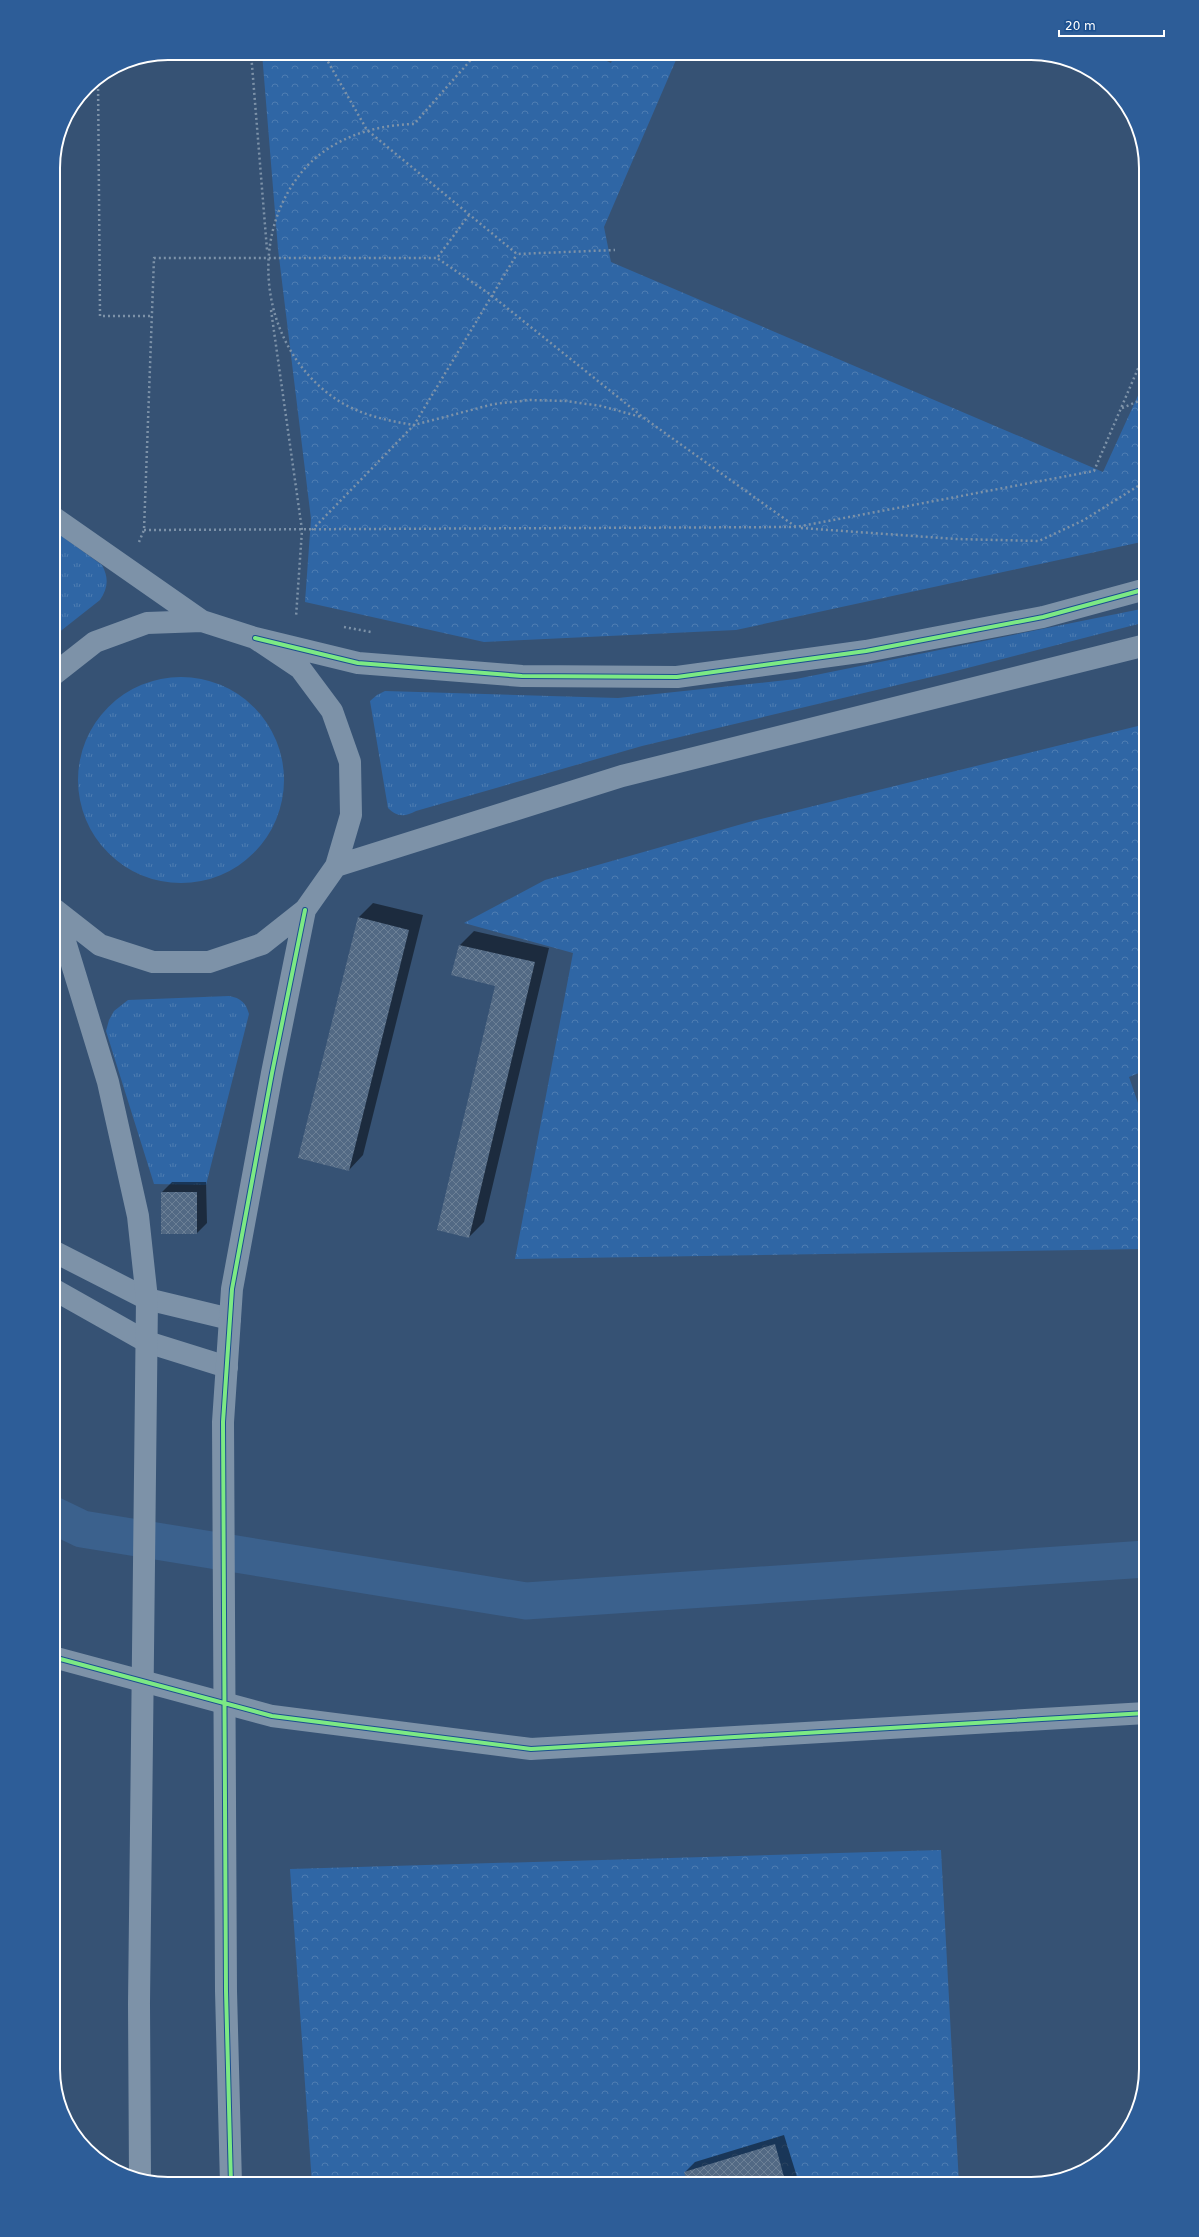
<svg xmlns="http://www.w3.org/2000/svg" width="1199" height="2237" viewBox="0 0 1199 2237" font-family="'DejaVu Sans',sans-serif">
<defs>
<pattern id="grass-tufts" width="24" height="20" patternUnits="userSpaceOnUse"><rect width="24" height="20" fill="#2f66a5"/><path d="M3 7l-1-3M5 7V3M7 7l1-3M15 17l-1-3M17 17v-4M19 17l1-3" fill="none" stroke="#4e7db2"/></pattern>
<pattern id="forest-crowns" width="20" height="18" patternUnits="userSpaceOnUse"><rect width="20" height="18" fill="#2f66a5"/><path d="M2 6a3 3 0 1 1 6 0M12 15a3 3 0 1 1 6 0" fill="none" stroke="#4e7db2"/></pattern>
<pattern id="building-cross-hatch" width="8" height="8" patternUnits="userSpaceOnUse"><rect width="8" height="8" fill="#526984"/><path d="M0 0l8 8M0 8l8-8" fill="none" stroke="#6c8096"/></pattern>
</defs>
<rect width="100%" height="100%" fill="#365274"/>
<path fill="url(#grass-tufts)" d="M53 530 102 565C109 578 108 588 100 600L53 637Z
M1146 608V622L948 673 642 746 416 811C405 817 397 817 388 808L370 701 377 695 385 691 618 698 796 679Z
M78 780a103 103 0 1 1 206 0a103 103 0 1 1-206 0Z
M229 996C241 998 246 1003 249 1014L206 1185 154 1184 106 1031 109 1020 114 1011 128 1000Z"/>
<path fill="url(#forest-crowns)" d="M262 53H590L611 63 615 53H679L604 227 611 262 1103 472 1146 378V541L736 630 484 642 305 602 311 519 278 249Z
M1146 724V1070L1129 1077 1146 1126V1249L515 1259 573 953 464 923 545 880 749 822Z
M941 1850 959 2184H312L290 1869Z"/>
<path fill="#0007" d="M373 903 423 915 363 1155 349 1170 359 917Z
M474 931 549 948 484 1222 469 1237 496 985 460 945Z
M172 1182H206L207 1223 197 1233 162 1192Z
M784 2135 798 2180 794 2184H689L685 2172 695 2162Z"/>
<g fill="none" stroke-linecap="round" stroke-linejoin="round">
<path stroke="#3b618d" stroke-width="37" d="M53 1515 82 1529 526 1601 1146 1559"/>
</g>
<path fill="url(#building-cross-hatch)" d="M358 917 409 930 349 1171 298 1158Z
M459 945 535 962 469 1238 437 1230 495 986 451 975Z
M161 1192H197V1234H161Z
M775 2144 786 2184H688L684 2172Z"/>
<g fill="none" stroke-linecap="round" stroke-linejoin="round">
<path stroke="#7d92a8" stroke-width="2.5" stroke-dasharray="2 3" stroke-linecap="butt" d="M251 53 267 250
M323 53 367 130 517 254 615 250
M477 53 414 124C375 125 335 137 307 166 243 236 261 354 342 403 365 416 389 421 414 425L517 254
M98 79 100 316H152
M469 215 437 258 491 295 644 418 796 527
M271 310 302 530 296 617
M1122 408 1146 398
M53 482 59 487
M801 528 956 539 1039 541 1084 520 1146 481
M144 530 796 527 1094 471 1146 350
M312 530 414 425 494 404 530 400 566 401 601 406 641 417
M139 542 144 530 154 258H437
M344 627 371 632"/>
<path stroke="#7d92a8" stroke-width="22" d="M53 1251 147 1299 230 1319
M53 1289 147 1342 227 1367
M53 1657 272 1716 531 1749 1146 1713"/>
<path stroke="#7d92a8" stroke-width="22" d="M53 517 202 621 255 638 300 668 332 711 350 762 351 815 336 866 305 910 262 944 209 962H153L100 945 54 909
M255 638 358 663 522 676 677 677 866 651 1043 617 1146 589
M53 675 95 642 147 623 202 621
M336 866 622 776 1146 645
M56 912 108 1082 138 1216 147 1299 139 2004 140 2177
M231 2184 226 1991 223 1422 232 1289 272 1073 305 910"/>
<g stroke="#1b4f8f" stroke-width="6">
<path id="cycleway" d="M255 638 358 663 522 676 677 677 866 651 1043 617 1146 589
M53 1657 272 1716 531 1749 1146 1713
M231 2184 226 1991 223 1422 232 1289 272 1073 305 910"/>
</g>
<use href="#cycleway" stroke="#7ce984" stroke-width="4"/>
</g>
<path d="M0 0H1199V2237H0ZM168 60H1031A108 108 0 0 1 1139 168V2069A108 108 0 0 1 1031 2177H168A108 108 0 0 1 60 2069V168A108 108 0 0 1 168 60Z" fill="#2d5d98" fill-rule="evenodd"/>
<path fill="none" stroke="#fff" stroke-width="2" d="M168 60H1031A108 108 0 0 1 1139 168V2069A108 108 0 0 1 1031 2177H168A108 108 0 0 1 60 2069V168A108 108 0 0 1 168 60Z"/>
<path d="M1059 30v6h105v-6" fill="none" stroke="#ffffff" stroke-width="2"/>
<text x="1065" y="30" font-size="12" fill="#ffffff" stroke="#1b4f8f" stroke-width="3" paint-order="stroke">20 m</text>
</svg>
